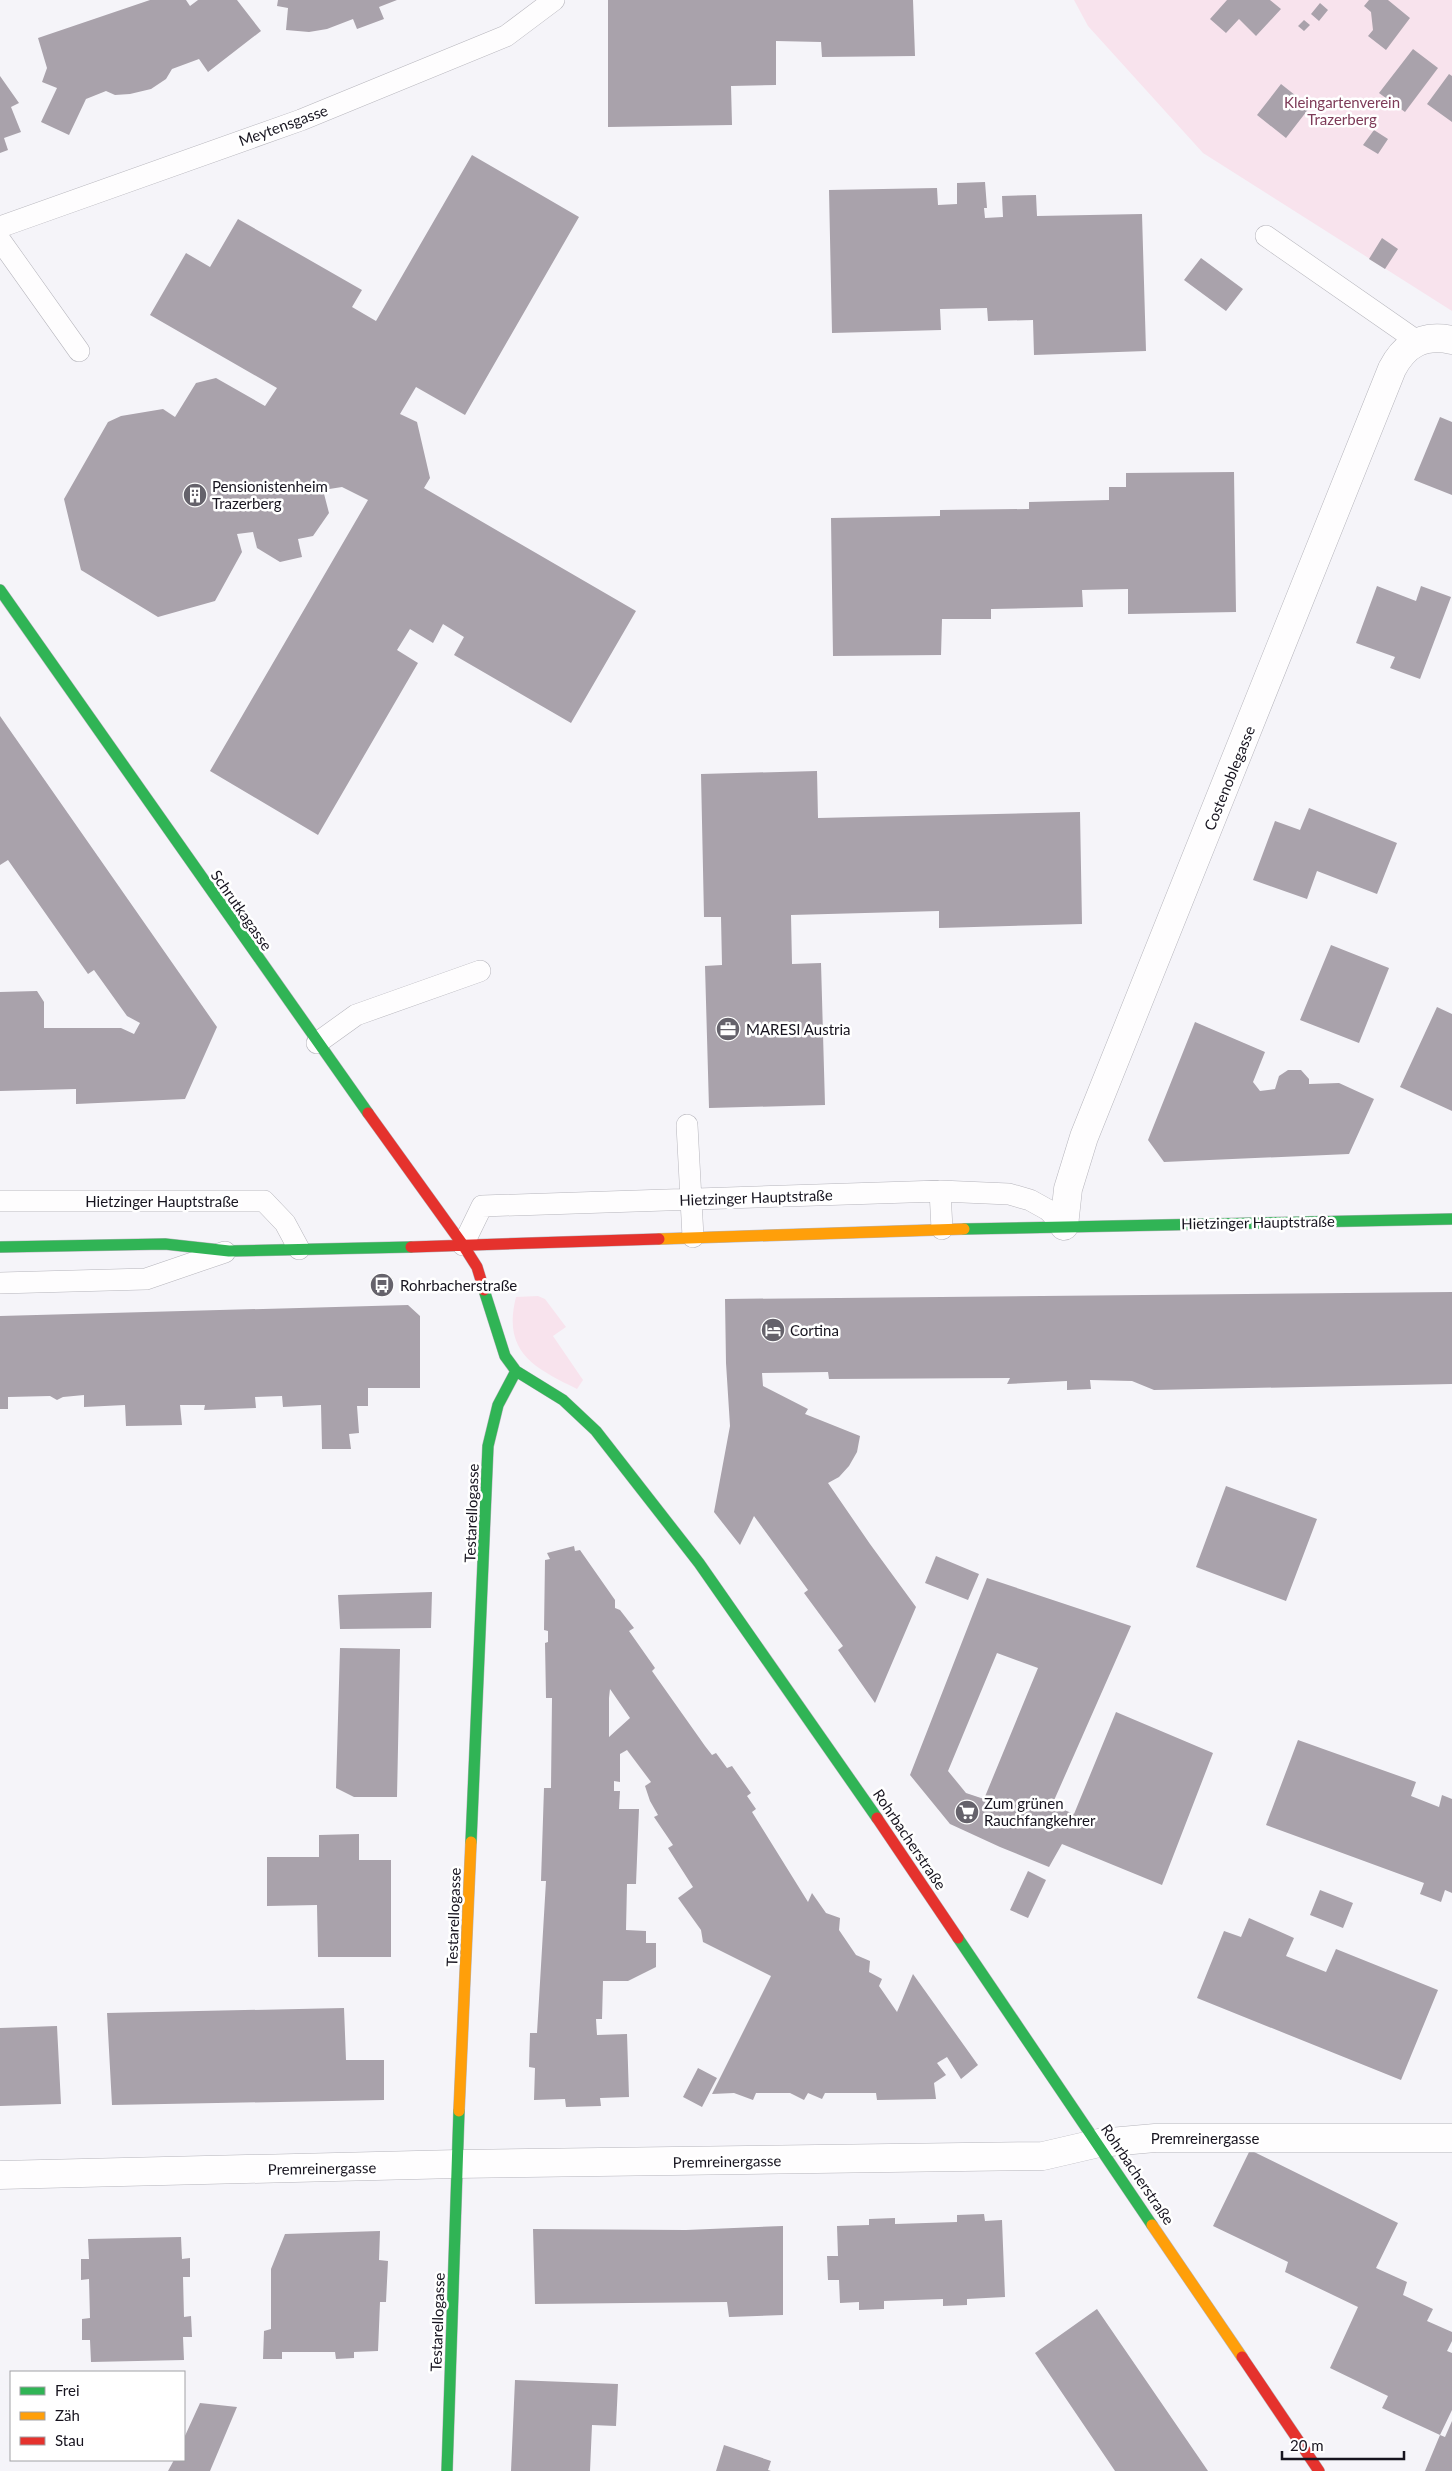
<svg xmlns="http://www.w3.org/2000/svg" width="1452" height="2471" viewBox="0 0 1452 2471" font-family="Lato,sans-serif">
<rect width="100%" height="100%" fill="#f5f4f9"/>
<path fill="#f8e3ed" d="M1074 0H1452V311L1203 153 1088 26Z
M538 1296 545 1299 566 1327 553 1336 583 1380 577 1389C534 1368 502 1352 516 1297Z"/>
<path fill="#a9a2ab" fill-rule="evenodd" d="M150 0H186L190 6 198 0H237L261 31 208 72 199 59 172 69 166 79 151 89 130 94 115 95 106 91 86 99 69 135 41 122 57 88 42 82 47 68 38 38Z
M278 0H397L379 7 384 19 357 29 353 19 327 29 309 32 286 30 288 8 277 6Z
M608 0H913L915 56 822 57 821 42 776 41V85L731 86 732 125 608 127Z
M1227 0H1270L1281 9 1256 36 1239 19 1226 33 1210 19Z
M1369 0H1388L1410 18 1386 50 1368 36 1373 30 1371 12 1364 6Z
M1320 3 1328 10 1319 21 1311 14Z
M1304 20 1310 25 1304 31 1298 26Z
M1413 49 1438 68 1405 112 1379 93Z
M1449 74 1452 76V122L1427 104Z
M0 76 19 103 11 107 21 132 4 138 8 150 0 153Z
M1281 84 1310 107 1286 138 1257 115Z
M1374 130 1388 139 1378 154 1363 145Z
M472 155 579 217 465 415 416 387 400 414 417 422 430 478 424 488 636 611 571 723 454 655 464 637 443 624 433 643 410 629 397 650 418 663 318 835 210 771 368 500 342 487 323 490 329 513 313 536 298 539 302 557 280 562 257 548 253 532 237 534 242 552 215 601 158 617 81 570 64 499 108 422 121 416 163 409 175 417 196 383 216 378 265 406 277 388 150 315 186 253 210 267 238 219 362 290 352 307 376 321Z
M985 182 987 208H984L985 218 1003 217 1002 196 1036 195 1037 216 1142 214 1146 351 1034 355 1033 320 988 321 987 308 940 309 941 330 832 333 829 190 937 188 938 205 957 204V183Z
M1382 238 1398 249 1385 269 1369 259Z
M1201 258 1243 289 1226 311 1184 280Z
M1440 417 1452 422V495L1414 480Z
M1234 472 1236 612 1128 614V589L1082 590 1083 607 991 609V619H942L941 655 833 656 831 518 940 516V510L1029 509V502L1109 500V487H1126V473Z
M1377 586 1416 601 1421 586 1451 597 1420 679 1390 668 1395 657 1356 643Z
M0 716 217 1027 185 1099 76 1104V1089L0 1091V992L37 991 44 1002V1028H121L134 1034 140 1023 127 1016 94 970 88 974 8 860 0 865Z
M817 771 818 818 1080 812 1082 924 939 928V911L791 915 792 964 821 963 825 1105 709 1108 705 966 722 965 721 917H704L701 774Z
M1309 808 1397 843 1377 894 1317 871 1307 899 1253 880 1275 821 1300 830Z
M1331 945 1389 968 1359 1043 1300 1020Z
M1437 1007 1452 1014V1111L1400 1087Z
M1195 1022 1265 1052 1253 1082 1260 1091 1275 1089 1279 1076 1288 1070H1301L1309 1079V1084L1339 1083 1374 1099 1349 1154 1164 1162 1148 1140Z
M1452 1292V1384L1154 1390 1132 1381 1090 1380 1091 1389 1067 1390V1381L1007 1384 1010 1378 829 1379 828 1372 762 1373 763 1386 808 1409 805 1414 860 1436 857 1452 849 1466 839 1477 828 1483 870 1544 916 1607 875 1703 838 1650 843 1646 804 1593 808 1590 754 1516 740 1545 714 1512 730 1426 726 1363 725 1299Z
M408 1305 420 1316V1388H368V1406H357L359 1433 349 1434 351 1449H322L321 1405 283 1407 282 1396 255 1397 256 1408 204 1410 205 1405H180L182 1425 126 1426 125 1405 84 1407V1395L63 1397 57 1400 50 1396 8 1397V1409H0V1316Z
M1226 1486 1317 1519 1286 1601 1196 1567Z
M574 1546 575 1551 580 1550 615 1600V1608L620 1610 634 1628 629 1631 655 1668 652 1671 705 1746 712 1755 716 1753 727 1768 732 1766 751 1793 747 1796 756 1809 752 1812 808 1902 812 1893 826 1913 840 1918 839 1930 856 1955 870 1961 869 1972 882 1979 879 1986 897 2012 913 1974 978 2065 961 2079 947 2057 937 2063 946 2075 934 2083 936 2099 877 2100 876 2093H825L822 2099 808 2093 804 2100 790 2093H756L753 2100 734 2093 712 2094 771 1976 703 1942 701 1930 678 1898 693 1887 668 1848 673 1845 654 1817 658 1815 650 1801 645 1786 651 1782 627 1750 620 1754V1782L614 1781V1791H620L619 1809H639L636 1884H627L626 1930 646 1931V1943H656V1967L628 1981H603L602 2019H596L597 2035 627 2034 629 2097 600 2098 601 2106 566 2107 565 2099 534 2100 535 2068 529 2067 530 2033H537L546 1881H541L544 1788H551L552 1698H546L545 1643 548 1642V1631L544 1630 545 1560 550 1559 547 1553ZM610 1689 630 1718 609 1737V1698Z
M936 1556 979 1574 968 1600 925 1583Z
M987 1578 1131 1626 1052 1805 1074 1814 1116 1712 1213 1753 1162 1885 1062 1844 1049 1867 1000 1847 950 1824 910 1775ZM997 1653 1038 1668 984 1799 966 1793 948 1771Z
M432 1592 431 1628 340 1629 338 1595Z
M340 1648 400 1649 397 1797H354L336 1788Z
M1298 1740 1416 1782 1411 1796 1439 1807 1442 1795 1452 1799V1893L1445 1890 1441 1902 1420 1894 1424 1883 1266 1825Z
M359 1834V1860H391V1957H318L317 1905 267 1906V1857H319V1835Z
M1028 1871 1046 1880 1028 1918 1010 1910Z
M1320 1890 1353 1903 1343 1928 1310 1915Z
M1249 1918 1294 1938 1286 1956 1326 1972 1336 1949 1438 1990 1401 2080 1197 1998 1224 1931 1241 1937Z
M344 2008 346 2060H384V2100L112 2105 107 2013Z
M57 2026 61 2104 0 2106V2028Z
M698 2068 717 2078 702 2107 683 2097Z
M1250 2150 1398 2223 1376 2268 1407 2282 1403 2295 1433 2309 1427 2321 1452 2332V2341L1447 2351 1452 2353V2410L1440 2435 1382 2408 1388 2396 1330 2368 1358 2307 1285 2272 1288 2262 1213 2226Z
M984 2214 985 2221 1002 2220 1005 2297 967 2299V2305L943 2306V2299L884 2301V2309L859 2310V2302L840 2303 839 2280H828L827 2256H838L837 2226 869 2225V2219L895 2218V2224L957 2222V2215Z
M783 2226V2315L729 2317 727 2302 535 2304 533 2229 686 2230Z
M380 2231 379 2260 388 2261 386 2302H380L378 2351 354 2352V2358L336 2359 335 2352H282V2359H263L264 2331 271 2329V2269L285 2234Z
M181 2237 182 2259 190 2258V2277H183L184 2317 191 2316 192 2337H183L184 2360 91 2362 90 2340H82V2319L90 2318 89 2279 81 2280V2259H89L88 2239Z
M1097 2309 1208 2471H1115L1035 2353Z
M515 2380 618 2384 616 2426 592 2425 590 2471H511Z
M200 2403 237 2407 210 2471H168L174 2460H184V2438Z
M1452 2421V2471H1425L1440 2435 1445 2437Z
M724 2445 771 2461 768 2470 771 2471H716Z"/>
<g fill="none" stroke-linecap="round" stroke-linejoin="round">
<g stroke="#b6b5bc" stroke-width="22">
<path id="lane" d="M0 227 301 120 506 36 554 0
M1266 236 1417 341
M0 240 79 351
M317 1043 356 1015 480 971
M687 1125 693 1237
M940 1191 942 1229
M0 1201H264L285 1223 299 1249
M463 1245 482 1206 940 1191 1009 1194 1030 1200 1048 1210 1064 1226
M0 1283 146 1279 225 1252"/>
</g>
<g stroke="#b6b5bc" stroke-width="29">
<path id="street" d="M1064 1226 1068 1189 1084 1137 1392 369C1405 344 1423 334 1452 340
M0 2175 457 2164 1043 2156 1099 2143 1155 2138H1452"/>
</g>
<g stroke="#b6b5bc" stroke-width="12">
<path id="fast" d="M0 590 368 1113
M964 1229 1452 1219
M0 1247 165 1244 229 1251 411 1247
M484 1290 505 1356 516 1371 563 1400 596 1431 699 1563 877 1818
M471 1842 488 1446 498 1405 516 1371
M958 1938 1152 2225
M447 2471 459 2111"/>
</g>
<g stroke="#b6b5bc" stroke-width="12">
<path id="slow" d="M659 1239 964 1229
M459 2111 471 1842
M1152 2225 1242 2357"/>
</g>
<g stroke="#b6b5bc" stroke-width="12">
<path id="jam" d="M368 1113 463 1245 477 1267 484 1290
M411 1247 659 1239
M877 1818 958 1938
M1242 2357 1319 2471"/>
</g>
<use href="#lane" stroke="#fefdfe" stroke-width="21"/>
<use href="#street" stroke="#fefdfe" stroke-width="28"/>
<use href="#fast" stroke="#30b455" stroke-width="11"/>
<use href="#slow" stroke="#ff9f0a" stroke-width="11"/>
<use href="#jam" stroke="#e5322d" stroke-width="11"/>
</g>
<defs>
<g id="building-disc" transform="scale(1.25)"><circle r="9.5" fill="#65626b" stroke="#fff"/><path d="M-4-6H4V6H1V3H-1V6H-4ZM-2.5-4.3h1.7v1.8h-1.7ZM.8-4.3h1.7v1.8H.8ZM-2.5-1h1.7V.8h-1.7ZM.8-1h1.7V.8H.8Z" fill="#fff"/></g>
<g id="office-disc" transform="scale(1.25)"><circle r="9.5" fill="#65626b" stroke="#fff"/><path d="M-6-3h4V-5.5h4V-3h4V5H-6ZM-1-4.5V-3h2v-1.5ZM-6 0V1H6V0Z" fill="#fff"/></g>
<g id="bus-disc" transform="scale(1.25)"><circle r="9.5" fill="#65626b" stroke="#fff"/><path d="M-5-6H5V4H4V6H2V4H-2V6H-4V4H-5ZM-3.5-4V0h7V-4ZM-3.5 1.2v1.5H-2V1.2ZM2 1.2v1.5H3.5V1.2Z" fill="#fff"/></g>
<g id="hotel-disc" transform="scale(1.25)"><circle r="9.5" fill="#65626b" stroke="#fff"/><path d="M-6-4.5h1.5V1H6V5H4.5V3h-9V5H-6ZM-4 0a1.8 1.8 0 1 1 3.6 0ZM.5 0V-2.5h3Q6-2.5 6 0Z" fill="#fff"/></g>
<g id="supermarket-disc" transform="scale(1.25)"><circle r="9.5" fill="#65626b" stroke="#fff"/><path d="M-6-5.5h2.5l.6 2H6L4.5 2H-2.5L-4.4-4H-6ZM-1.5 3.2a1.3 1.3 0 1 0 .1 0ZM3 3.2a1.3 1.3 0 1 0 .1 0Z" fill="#fff"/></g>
</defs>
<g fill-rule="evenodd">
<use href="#building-disc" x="195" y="495"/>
<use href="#office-disc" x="728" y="1029"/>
<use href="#bus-disc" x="382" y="1285"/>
<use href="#hotel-disc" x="773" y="1330"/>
<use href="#supermarket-disc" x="967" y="1812"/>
</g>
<g text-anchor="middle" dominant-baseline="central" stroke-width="5" stroke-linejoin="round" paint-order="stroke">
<g font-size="15" fill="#7e3b58" stroke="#fff">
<text x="1342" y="102">Kleingartenverein<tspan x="1342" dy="17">Trazerberg</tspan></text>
</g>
<g font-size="15" fill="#17141f" stroke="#fff">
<text transform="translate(283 125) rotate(-20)">Meytensgasse</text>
<text transform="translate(1229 778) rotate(-68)">Costenoblegasse</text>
<text transform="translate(242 910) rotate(55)">Schrutkagasse</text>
<text transform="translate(756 1197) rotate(-2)">Hietzinger Hauptstraße</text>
<text x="162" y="1201">Hietzinger Hauptstraße</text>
<text transform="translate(1258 1222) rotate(-1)">Hietzinger Hauptstraße</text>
<text transform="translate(471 1513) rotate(-88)">Testarellogasse</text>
<text transform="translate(910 1839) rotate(56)">Rohrbacherstraße</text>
<text transform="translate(453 1917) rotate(-88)">Testarellogasse</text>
<text x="1205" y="2138">Premreinergasse</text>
<text transform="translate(727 2161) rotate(-1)">Premreinergasse</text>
<text transform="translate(322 2168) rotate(-1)">Premreinergasse</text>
<text transform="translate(1138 2174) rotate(56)">Rohrbacherstraße</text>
<text transform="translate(437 2322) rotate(-88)">Testarellogasse</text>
</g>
<g font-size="15" fill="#17141f" stroke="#fff" text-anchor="start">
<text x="212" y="486">Pensionistenheim<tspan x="212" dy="17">Trazerberg</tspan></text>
<text x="746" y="1029">MARESI Austria</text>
<text x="400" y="1285">Rohrbacherstraße</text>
<text x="790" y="1330">Cortina</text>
<text x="984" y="1803">Zum grünen<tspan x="984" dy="17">Rauchfangkehrer</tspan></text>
</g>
</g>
<rect x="10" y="2371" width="175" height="90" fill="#ffffff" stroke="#a2a1a5"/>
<rect x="20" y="2387" width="25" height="8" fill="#30b455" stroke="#a2a1a5"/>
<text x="55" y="2396" font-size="15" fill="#17141f">Frei</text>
<rect x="20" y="2412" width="25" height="8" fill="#ff9f0a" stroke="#a2a1a5"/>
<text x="55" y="2421" font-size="15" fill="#17141f">Zäh</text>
<rect x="20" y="2437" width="25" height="8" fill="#e5322d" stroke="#a2a1a5"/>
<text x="55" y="2446" font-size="15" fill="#17141f">Stau</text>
<path d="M1282 2451v8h122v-8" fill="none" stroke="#17141f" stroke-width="2.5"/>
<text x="1290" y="2451" font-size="15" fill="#17141f" stroke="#ffffff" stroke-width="4" paint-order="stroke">20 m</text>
</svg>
